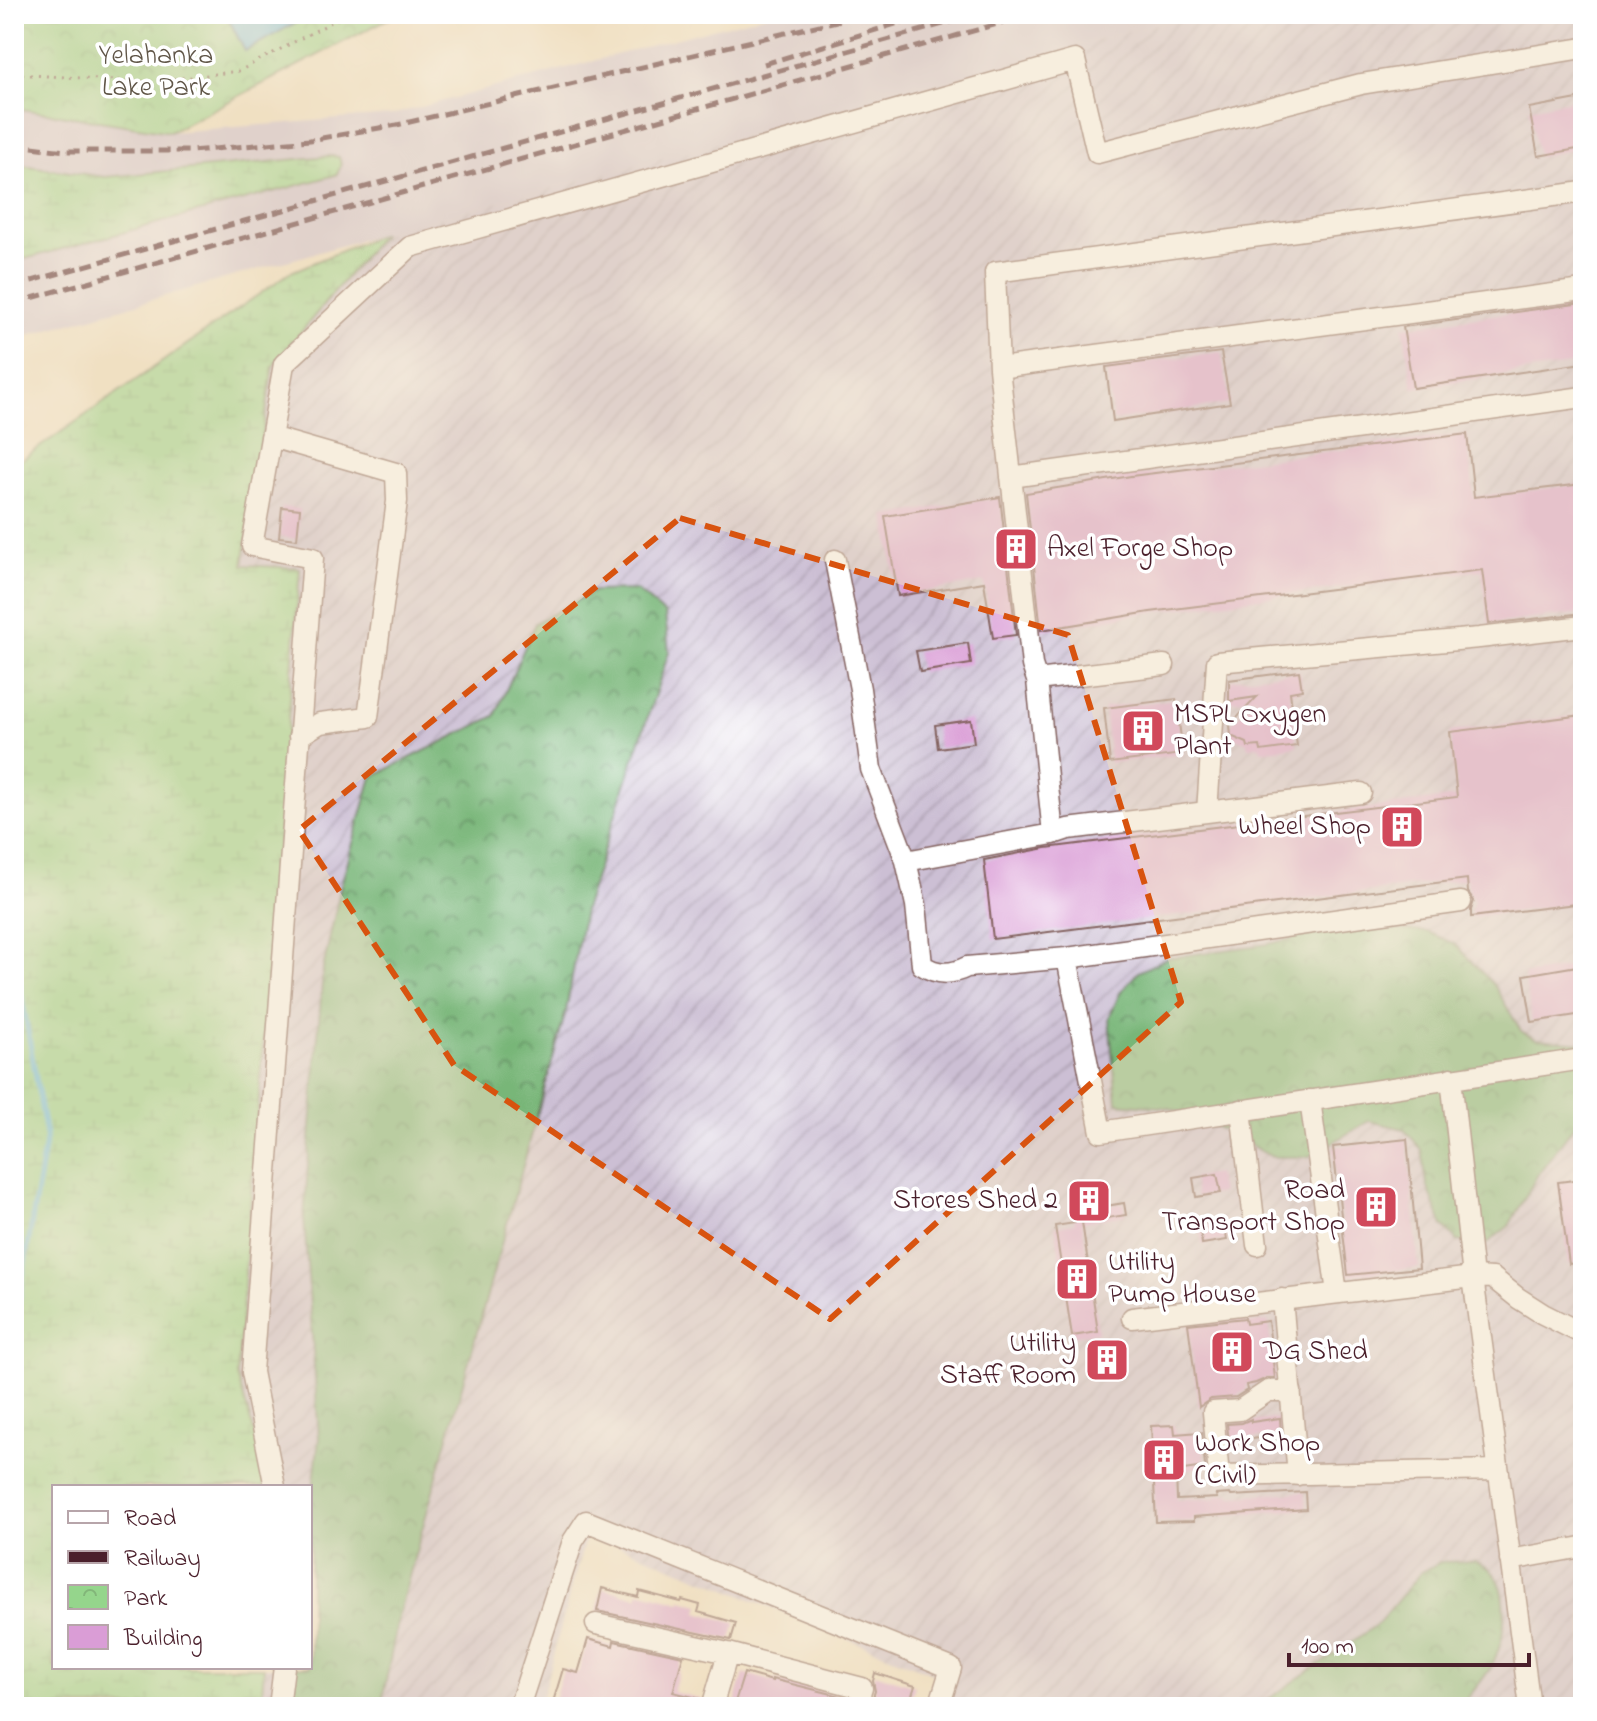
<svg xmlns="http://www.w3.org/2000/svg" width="1597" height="1721" viewBox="0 0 1597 1721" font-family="'Indie Flower',sans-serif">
<defs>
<pattern id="industrial-furrows" width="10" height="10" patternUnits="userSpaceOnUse" patternTransform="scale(2)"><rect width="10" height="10" fill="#ccbfd4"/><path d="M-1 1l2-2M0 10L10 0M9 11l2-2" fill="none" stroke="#b1a4b6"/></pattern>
<pattern id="forest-crowns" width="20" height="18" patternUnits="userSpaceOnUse" patternTransform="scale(2)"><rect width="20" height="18" fill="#78b678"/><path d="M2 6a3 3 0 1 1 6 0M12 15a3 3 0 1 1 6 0" fill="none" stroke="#649363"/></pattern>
<pattern id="wetland-marsh" width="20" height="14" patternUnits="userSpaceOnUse" patternTransform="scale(2)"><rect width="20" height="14" fill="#95d58c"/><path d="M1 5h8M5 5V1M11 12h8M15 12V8" fill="none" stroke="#82b679"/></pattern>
<pattern id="park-crowns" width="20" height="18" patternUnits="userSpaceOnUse" patternTransform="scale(2)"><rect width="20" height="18" fill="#95d58c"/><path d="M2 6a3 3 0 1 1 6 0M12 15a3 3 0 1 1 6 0" fill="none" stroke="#82b679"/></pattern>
</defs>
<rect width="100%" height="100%" fill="#fff"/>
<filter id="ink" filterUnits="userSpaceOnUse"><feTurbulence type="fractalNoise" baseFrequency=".0125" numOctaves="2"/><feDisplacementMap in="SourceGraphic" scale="16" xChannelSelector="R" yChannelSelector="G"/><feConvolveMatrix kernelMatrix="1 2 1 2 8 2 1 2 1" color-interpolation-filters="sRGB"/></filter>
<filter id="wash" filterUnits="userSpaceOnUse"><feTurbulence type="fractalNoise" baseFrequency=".006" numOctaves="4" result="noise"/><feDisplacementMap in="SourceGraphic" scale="32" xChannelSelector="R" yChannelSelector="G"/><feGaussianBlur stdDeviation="1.8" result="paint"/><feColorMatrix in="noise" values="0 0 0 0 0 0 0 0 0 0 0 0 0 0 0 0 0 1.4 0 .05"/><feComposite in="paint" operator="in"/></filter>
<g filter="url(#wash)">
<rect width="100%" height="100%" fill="#f0e0c2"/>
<path fill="url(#industrial-furrows)" d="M1194 14H1583V1707H924L934 1674 587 1532 539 1707H261L264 1667H310V1487H271L237 1376 300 569 243 565 273 366 382 234Z"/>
<path fill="#ccbfd4" d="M769 14H1194L382 234 14 339V262L205 211 330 156 105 177 14 164V108L170 132 391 115Z"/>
<path fill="url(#forest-crowns)" stroke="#616a52" stroke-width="2" d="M636 590 665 614 669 652 584 910 566 1011 399 1613 381 1707H287L292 1667H310V1516L319 1438 304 1218 323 969 341 885 372 777 495 716 535 623 594 591Z
M1347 927 1428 932 1455 944 1494 985 1521 1031 1536 1039 1583 1043V1125L1573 1127 1538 1174 1509 1226 1484 1246 1457 1241 1443 1226 1427 1185 1422 1150 1404 1129 1369 1121 1308 1157H1272L1206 1121 1170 1108 1117 1103 1109 1018 1120 993 1138 972 1167 958 1268 944Z
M1475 1561C1480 1564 1487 1566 1491 1570 1512 1590 1505 1638 1494 1661 1487 1677 1471 1693 1460 1707H1257L1379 1623 1420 1573 1440 1562Z"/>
<path fill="url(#wetland-marsh)" stroke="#707a5c" stroke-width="2" d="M330 156 339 157C342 165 341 168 336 175L14 262V164L105 177Z
M382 234 273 366 243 565 300 568 237 1376 271 1487H54V1667H264L261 1707H14V465L291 272Z"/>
<path fill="url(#park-crowns)" stroke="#707a5c" stroke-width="2" d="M14 14H226L245 51 311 14H397L170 132 14 108Z"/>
<path fill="#69c0e6" stroke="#5a7088" stroke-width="2" d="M226 14H311L245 51Z"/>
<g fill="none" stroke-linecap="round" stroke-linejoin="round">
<path stroke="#69c0e6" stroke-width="5" d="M14 951 46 1136 14 1330"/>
</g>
<g id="blocks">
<path fill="#da9dd6" d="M1583 98V148L1538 156 1529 108Z
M1583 303V363L1413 388 1403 327Z
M1221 352 1230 403 1113 421 1106 367Z
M1467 434 1474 497 1583 484V613L1489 624 1482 570 1150 612 1041 630 1026 493 1131 476Z
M1000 497 1016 635 993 638 984 582 898 596 885 516Z
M282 507 300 509 297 539 279 537Z
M968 643 971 664 920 672 916 651Z
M1299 671 1302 690 1290 692 1297 746 1261 751 1260 746 1248 747 1247 743 1231 736 1230 725 1257 697 1229 701V680Z
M1176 699 1183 754 1110 763 1104 708Z
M1583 715V903L1471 917V910L1474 901 1468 892 1467 879 993 939 984 860 1046 848 1457 797 1450 732Z
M971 720 974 743 938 748 935 725Z
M1583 965V1014L1532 1022 1524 975Z
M1407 1139 1419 1268 1348 1275 1333 1147Z
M1217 1174 1221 1193 1196 1197 1193 1178Z
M1583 1179V1262L1569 1264 1558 1182Z
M1104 1191 1106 1206 1124 1203 1126 1215 1082 1222 1098 1332 1072 1336 1055 1226 1075 1223 1071 1196Z
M1224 1220 1227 1240 1202 1244 1199 1224Z
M1245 1318 1246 1324 1268 1321 1275 1378H1267L1256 1383 1246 1385 1247 1390 1236 1397 1211 1399 1199 1407 1188 1324Z
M1114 1347 1118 1371 1100 1374 1097 1349Z
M1280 1418 1281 1435 1229 1442 1227 1424 1242 1423 1251 1419V1422Z
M1174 1425 1175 1434 1200 1432 1202 1433 1205 1467 1176 1471 1177 1500 1217 1498 1216 1495 1230 1494 1231 1496 1305 1492 1306 1509 1194 1517V1521L1156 1522 1151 1426Z
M602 1588 638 1597 639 1591 681 1602 682 1600 700 1605 698 1612 736 1623 731 1640 597 1611Z
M588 1639 613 1646 614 1641 683 1656 673 1692 701 1699 699 1707H596L576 1702 575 1707H572L553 1702 563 1669 578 1673Z
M744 1673 772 1681V1679L844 1697 841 1707H752L735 1702Z
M875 1673 915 1686 908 1707H870L875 1691 873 1681Z"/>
</g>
</g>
<g filter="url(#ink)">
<use href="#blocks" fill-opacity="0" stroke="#846360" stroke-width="2"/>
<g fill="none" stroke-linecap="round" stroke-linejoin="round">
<g stroke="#846360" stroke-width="23">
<path id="minor" d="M1583 290 999 368 1032 665 1037 680 1053 834 906 861 916 905 922 965C937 975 951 975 967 967L1067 958 1101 1132 1583 1059
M999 368 995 272 1583 192
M271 437 396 473 397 501 368 717 320 723 299 736
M1011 477 1583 397
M835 560 860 689 871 769 906 861
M1037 680 1164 665
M1207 812 1217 662 1479 638 1583 626
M1053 834 1068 829 1361 793
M1067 958 1461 902
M1451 1078 1473 1277 1530 1707
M1310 1100 1337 1293
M1241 1110 1257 1245
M1282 1299 1298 1475
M1132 1318 1473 1277 1493 1278 1518 1298 1543 1314 1583 1334
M1291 1391H1268L1240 1410 1213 1412 1219 1476 1498 1470
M275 1487 252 1372 313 558 252 546 284 364 410 247 1075 60 1097 153 1361 84 1583 48
M1510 1560 1582 1547
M596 1624 728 1653 862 1688 856 1707
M279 1707 284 1667
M519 1707 573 1541 586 1521 951 1668 939 1707
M712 1707 728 1653"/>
</g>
<path stroke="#846360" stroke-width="3" stroke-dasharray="2 6" stroke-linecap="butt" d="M14 74 150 82 239 71 347 14"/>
<use href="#minor" stroke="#fff" stroke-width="20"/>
<path stroke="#4a1f2b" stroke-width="5" stroke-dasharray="12 6" stroke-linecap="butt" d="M764 64 929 14
M14 145 66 151H192L310 140 397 125 866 14
M14 286 979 14
M14 303 1033 14"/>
</g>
</g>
<path d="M0 0H1597V1721H0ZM680 518 1068 635 1181 1002 830 1319 454 1065 299 830Z" fill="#f0e0c2" fill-opacity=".55" fill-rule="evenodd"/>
<path fill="none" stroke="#d8530f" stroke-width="6" stroke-dasharray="16 10" stroke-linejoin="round" d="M680 518 1068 635 1181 1002 830 1319 454 1065 299 830Z"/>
<defs>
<g id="building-square" transform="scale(2.3)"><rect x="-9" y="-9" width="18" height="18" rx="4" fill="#d1495b" stroke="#fff"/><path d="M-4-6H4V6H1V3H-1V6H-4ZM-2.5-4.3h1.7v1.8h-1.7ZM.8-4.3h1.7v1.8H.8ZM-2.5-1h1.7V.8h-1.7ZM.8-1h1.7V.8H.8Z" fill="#fff"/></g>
</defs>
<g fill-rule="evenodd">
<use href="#building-square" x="1016" y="549"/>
<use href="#building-square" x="1143" y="731"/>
<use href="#building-square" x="1402" y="827"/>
<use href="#building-square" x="1089" y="1201"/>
<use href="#building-square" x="1376" y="1207"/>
<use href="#building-square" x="1077" y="1279"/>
<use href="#building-square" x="1232" y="1352"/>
<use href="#building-square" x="1107" y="1360"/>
<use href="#building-square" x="1164" y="1460"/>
</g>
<g text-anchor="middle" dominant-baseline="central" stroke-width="7" stroke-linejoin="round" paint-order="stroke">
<g font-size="28" fill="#605648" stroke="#fff">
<text x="156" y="56">Yelahanka<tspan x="156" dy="32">Lake Park</tspan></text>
</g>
<g font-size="28" fill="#4a1f2b" stroke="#fff" text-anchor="start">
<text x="1047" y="549">Axel Forge Shop</text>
<text x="1174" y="715">MSPL Oxygen<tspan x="1174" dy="32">Plant</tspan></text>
<text x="1371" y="827" text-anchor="end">Wheel Shop</text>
<text x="1345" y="1191" text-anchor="end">Road<tspan x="1345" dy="32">Transport Shop</tspan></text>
<text x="1058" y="1201" text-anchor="end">Stores Shed 2</text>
<text x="1108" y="1263">Utility<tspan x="1108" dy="32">Pump House</tspan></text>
<text x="1076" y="1344" text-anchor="end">Utility<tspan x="1076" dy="32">Staff Room</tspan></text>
<text x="1263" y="1352">DG Shed</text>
<text x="1195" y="1444">Work Shop<tspan x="1195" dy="32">(Civil)</tspan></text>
</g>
</g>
<rect width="1597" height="1721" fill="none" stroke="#fff" stroke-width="48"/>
<rect x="52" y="1485" width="260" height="184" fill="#ffffff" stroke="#b7a5aa" stroke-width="2"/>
<rect x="68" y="1511" width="40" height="12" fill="#ffffff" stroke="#b7a5aa" stroke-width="2"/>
<text x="124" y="1525" font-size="24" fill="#4a1f2b">Road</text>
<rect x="68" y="1551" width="40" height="12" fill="#4a1f2b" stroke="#b7a5aa" stroke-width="2"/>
<text x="124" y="1565" font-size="24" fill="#4a1f2b">Railway</text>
<rect x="68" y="1585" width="40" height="24" fill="url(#park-crowns)" stroke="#b7a5aa" stroke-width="2"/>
<text x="124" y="1605" font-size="24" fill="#4a1f2b">Park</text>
<rect x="68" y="1625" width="40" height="24" fill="#da9dd6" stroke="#b7a5aa" stroke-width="2"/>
<text x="124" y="1645" font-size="24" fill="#4a1f2b">Building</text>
<path d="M1289 1653v12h240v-12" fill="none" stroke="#4a1f2b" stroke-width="4"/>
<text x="1301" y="1653" font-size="24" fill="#4a1f2b" stroke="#ffffff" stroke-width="6" paint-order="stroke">100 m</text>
</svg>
